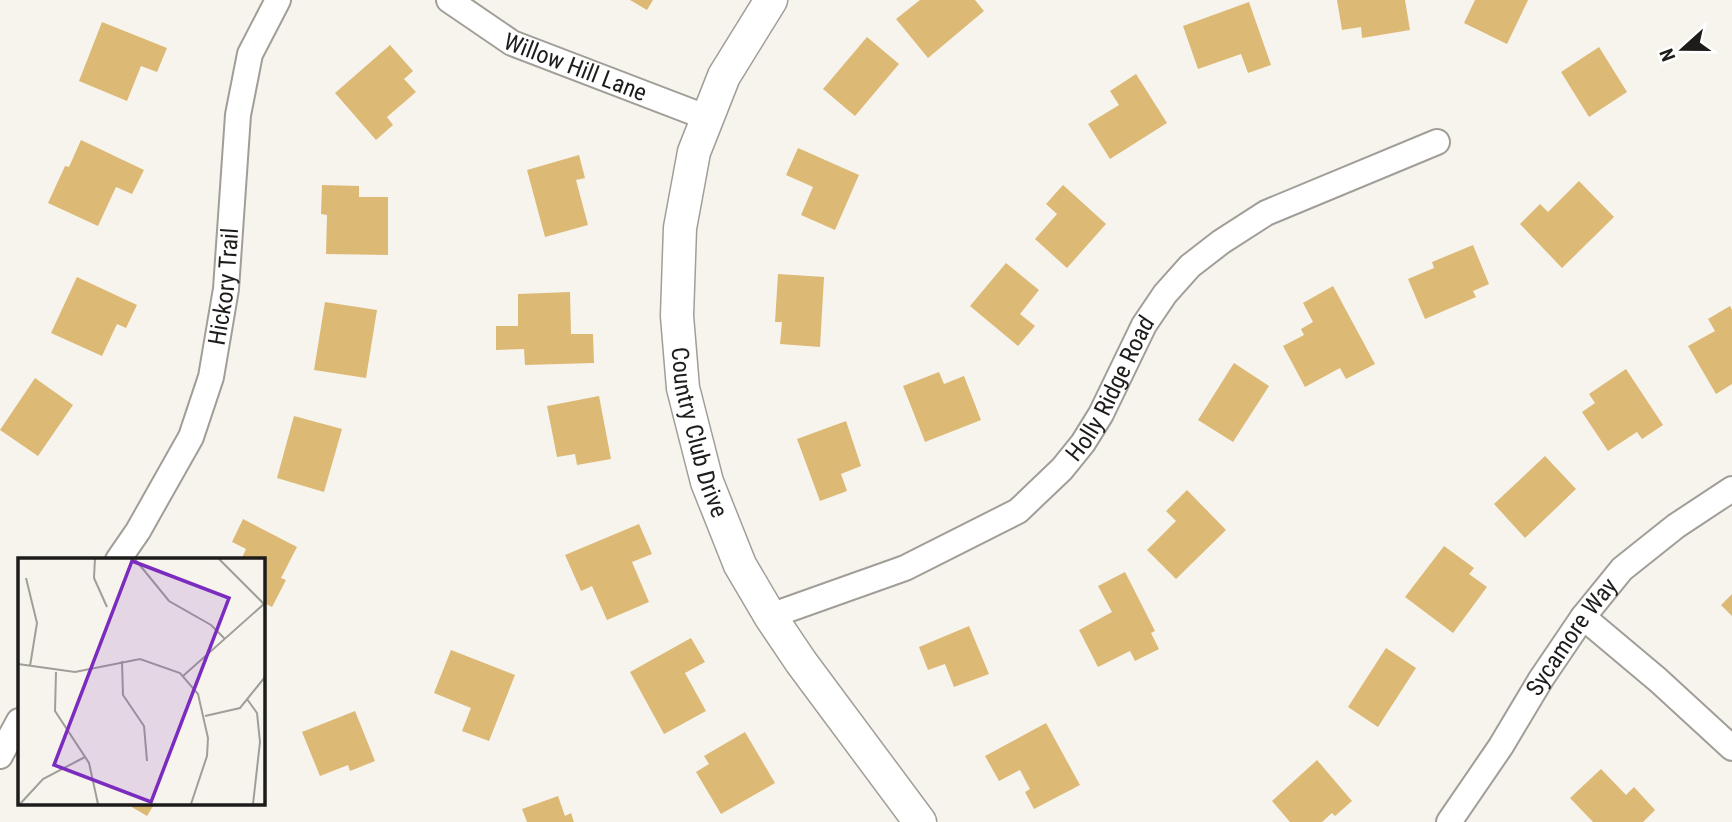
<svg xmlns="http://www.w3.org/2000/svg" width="1732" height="822" viewBox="0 0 1732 822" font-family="'Roboto Condensed',sans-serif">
<rect width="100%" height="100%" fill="#f7f4ed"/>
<path fill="#ddb976" d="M630 0H653L647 10Z
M920 0H975L984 11 928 58 896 19Z
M1337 0H1405L1410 30 1362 38 1361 27 1342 30Z
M1475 0H1528L1507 44 1464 23Z
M1249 2 1271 65 1248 73 1241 54 1198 69 1183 26Z
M102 22 167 48 157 72 141 66 127 101 79 81Z
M867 37 899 64 855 116 823 89Z
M390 45 413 71 404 79 416 92 387 117 393 125 376 140 335 93Z
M1599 47 1627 92 1589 117 1561 72Z
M1136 74 1167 123 1110 159 1088 124 1119 105 1110 91Z
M81 140 144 170 132 194 116 187 98 226 48 203 65 166 69 167Z
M798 148 859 175 835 230 801 215 813 187 786 175Z
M579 155 585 178 576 180 588 225 545 237 527 170Z
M1579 181 1614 217 1562 268 1520 224 1540 204 1548 212Z
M322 185 359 186V197H388V255L326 254 327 215 321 214Z
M1063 185 1106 224 1067 268 1035 239 1057 214 1046 204Z
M1473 245 1489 284 1473 291 1476 297 1425 319 1408 279 1434 268 1432 262Z
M1006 263 1039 290 1020 314 1035 326 1018 346 970 306Z
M778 274 824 277 820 347 780 344 782 322H775Z
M77 277 137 305 126 328 117 324 102 356 51 333Z
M1333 286 1375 364 1346 379 1340 368 1305 387 1283 346 1304 335 1301 329 1313 322 1303 303Z
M570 292 571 334H593L594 363 525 365 524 349 496 350V326H518V294Z
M325 302 377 310 366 378 314 370Z
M1730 306 1732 310V384L1716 394 1688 346 1715 331 1708 319Z
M1234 363 1269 386 1233 442 1198 420Z
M1626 369 1663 425 1642 439 1637 432 1608 451 1582 412 1595 403 1589 394Z
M939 372 944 384 964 376 981 420 925 442 903 386Z
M35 378 73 405 38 456 0 430Z
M599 396 611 459 577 465 575 454 557 457 547 406Z
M294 416 342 429 324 492 277 478Z
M846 421 861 466 841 474 847 491 820 501 797 439Z
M1545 456 1576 489 1525 538 1494 504Z
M1187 490 1226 530 1176 579 1147 550 1176 521 1166 511Z
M243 519 297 547 281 578 286 580 272 607 262 602V560H241L246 549 232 542Z
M639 524 652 554 632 562 649 602 607 620 592 586 581 591 565 555Z
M1444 546 1474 568 1469 574 1487 587 1453 633 1405 597Z
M1125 572 1155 631 1151 633 1159 649 1135 661 1130 651 1098 667 1079 630 1112 612 1098 586Z
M1732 594V616L1721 605Z
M969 626 989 674 954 687 945 664 928 670 919 647Z
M691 638 705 662 685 673 706 711 664 734 630 672Z
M1386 648 1416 668 1378 727 1348 707Z
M451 650 515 675 489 741 462 731 471 708 434 693Z
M355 711 375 761 350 771 348 765 320 776 302 732Z
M1046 723 1080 785 1034 809 1025 792 1030 789 1020 770 999 781 985 756Z
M745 732 775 783 721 814 696 772 709 764 704 756Z
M1317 760 1352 801 1335 816 1332 813 1322 822H1290L1272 801Z
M1601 769 1626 795 1634 787 1655 810 1643 822H1593L1570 798Z
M558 796 565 816 571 813 574 822H527L522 809Z
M125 803H155L147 816Z"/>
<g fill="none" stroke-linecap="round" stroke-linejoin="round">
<g stroke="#a19e98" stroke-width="28">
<g id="minor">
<path id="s1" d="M449 0 512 43 708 118"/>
<path id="s2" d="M118 560 138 531 191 437 211 377 226 289 238 115 250 54 278 0"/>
<path id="s3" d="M770 616 905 568 1018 511 1062 469 1083 443 1101 414 1144 325 1165 294 1190 266 1221 242 1266 213 1437 142"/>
<path d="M1583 617 1658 680 1732 748"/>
<path d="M0 756 19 721"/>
<path id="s4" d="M1449 822 1501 746 1541 679 1583 617 1622 569 1676 526 1732 489"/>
</g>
</g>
<g stroke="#a19e98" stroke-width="35">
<g id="tertiary">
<path id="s5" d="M771 0 724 76 694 152 680 228 677 316 683 388 707 482 740 565 770 616 801 662 920 822"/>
</g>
</g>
<use href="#minor" stroke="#fff" stroke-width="24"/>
<use href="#tertiary" stroke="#fff" stroke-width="32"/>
</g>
<g text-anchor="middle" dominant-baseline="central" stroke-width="5" stroke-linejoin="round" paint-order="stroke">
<g font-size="24" fill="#1e1c1a" stroke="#fff">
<text stroke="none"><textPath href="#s1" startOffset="144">Willow Hill Lane</textPath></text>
<text stroke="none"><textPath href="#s2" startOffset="298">Hickory Trail</textPath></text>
<text stroke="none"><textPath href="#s3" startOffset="425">Holly Ridge Road</textPath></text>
<text stroke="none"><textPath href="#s5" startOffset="455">Country Club Drive</textPath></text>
<text stroke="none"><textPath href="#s4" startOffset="222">Sycamore Way</textPath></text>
</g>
</g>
<g transform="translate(18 558)">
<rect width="247" height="247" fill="#f7f4ed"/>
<path fill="none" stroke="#a09e99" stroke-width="2" d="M77 0 76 20 89 49M116 0 151 43 193 67 207 81M200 0 246 46M8 20 19 65 12 108M104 103 105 137 126 168 129 203M0 106 57 114 122 101 162 115 180 136 190 180 189 198 173 246M38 114 37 153 71 205 80 246M165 118 247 45M229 141 239 155 242 184 235 246M187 158 222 150 247 119M2 246 25 221 67 199"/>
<path fill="#7b2cbf" fill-opacity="0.15" stroke="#7b2cbf" stroke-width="3.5" d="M114 3 211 40 133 244 36 207Z"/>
<rect width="247" height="247" fill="none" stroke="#1e1c1a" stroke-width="3.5"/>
</g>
<g transform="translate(1683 49) rotate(249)" stroke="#ffffff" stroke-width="5" paint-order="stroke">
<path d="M0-5L12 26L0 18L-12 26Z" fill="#1e1c1a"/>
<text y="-10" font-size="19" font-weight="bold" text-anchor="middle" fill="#1e1c1a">N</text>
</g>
</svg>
